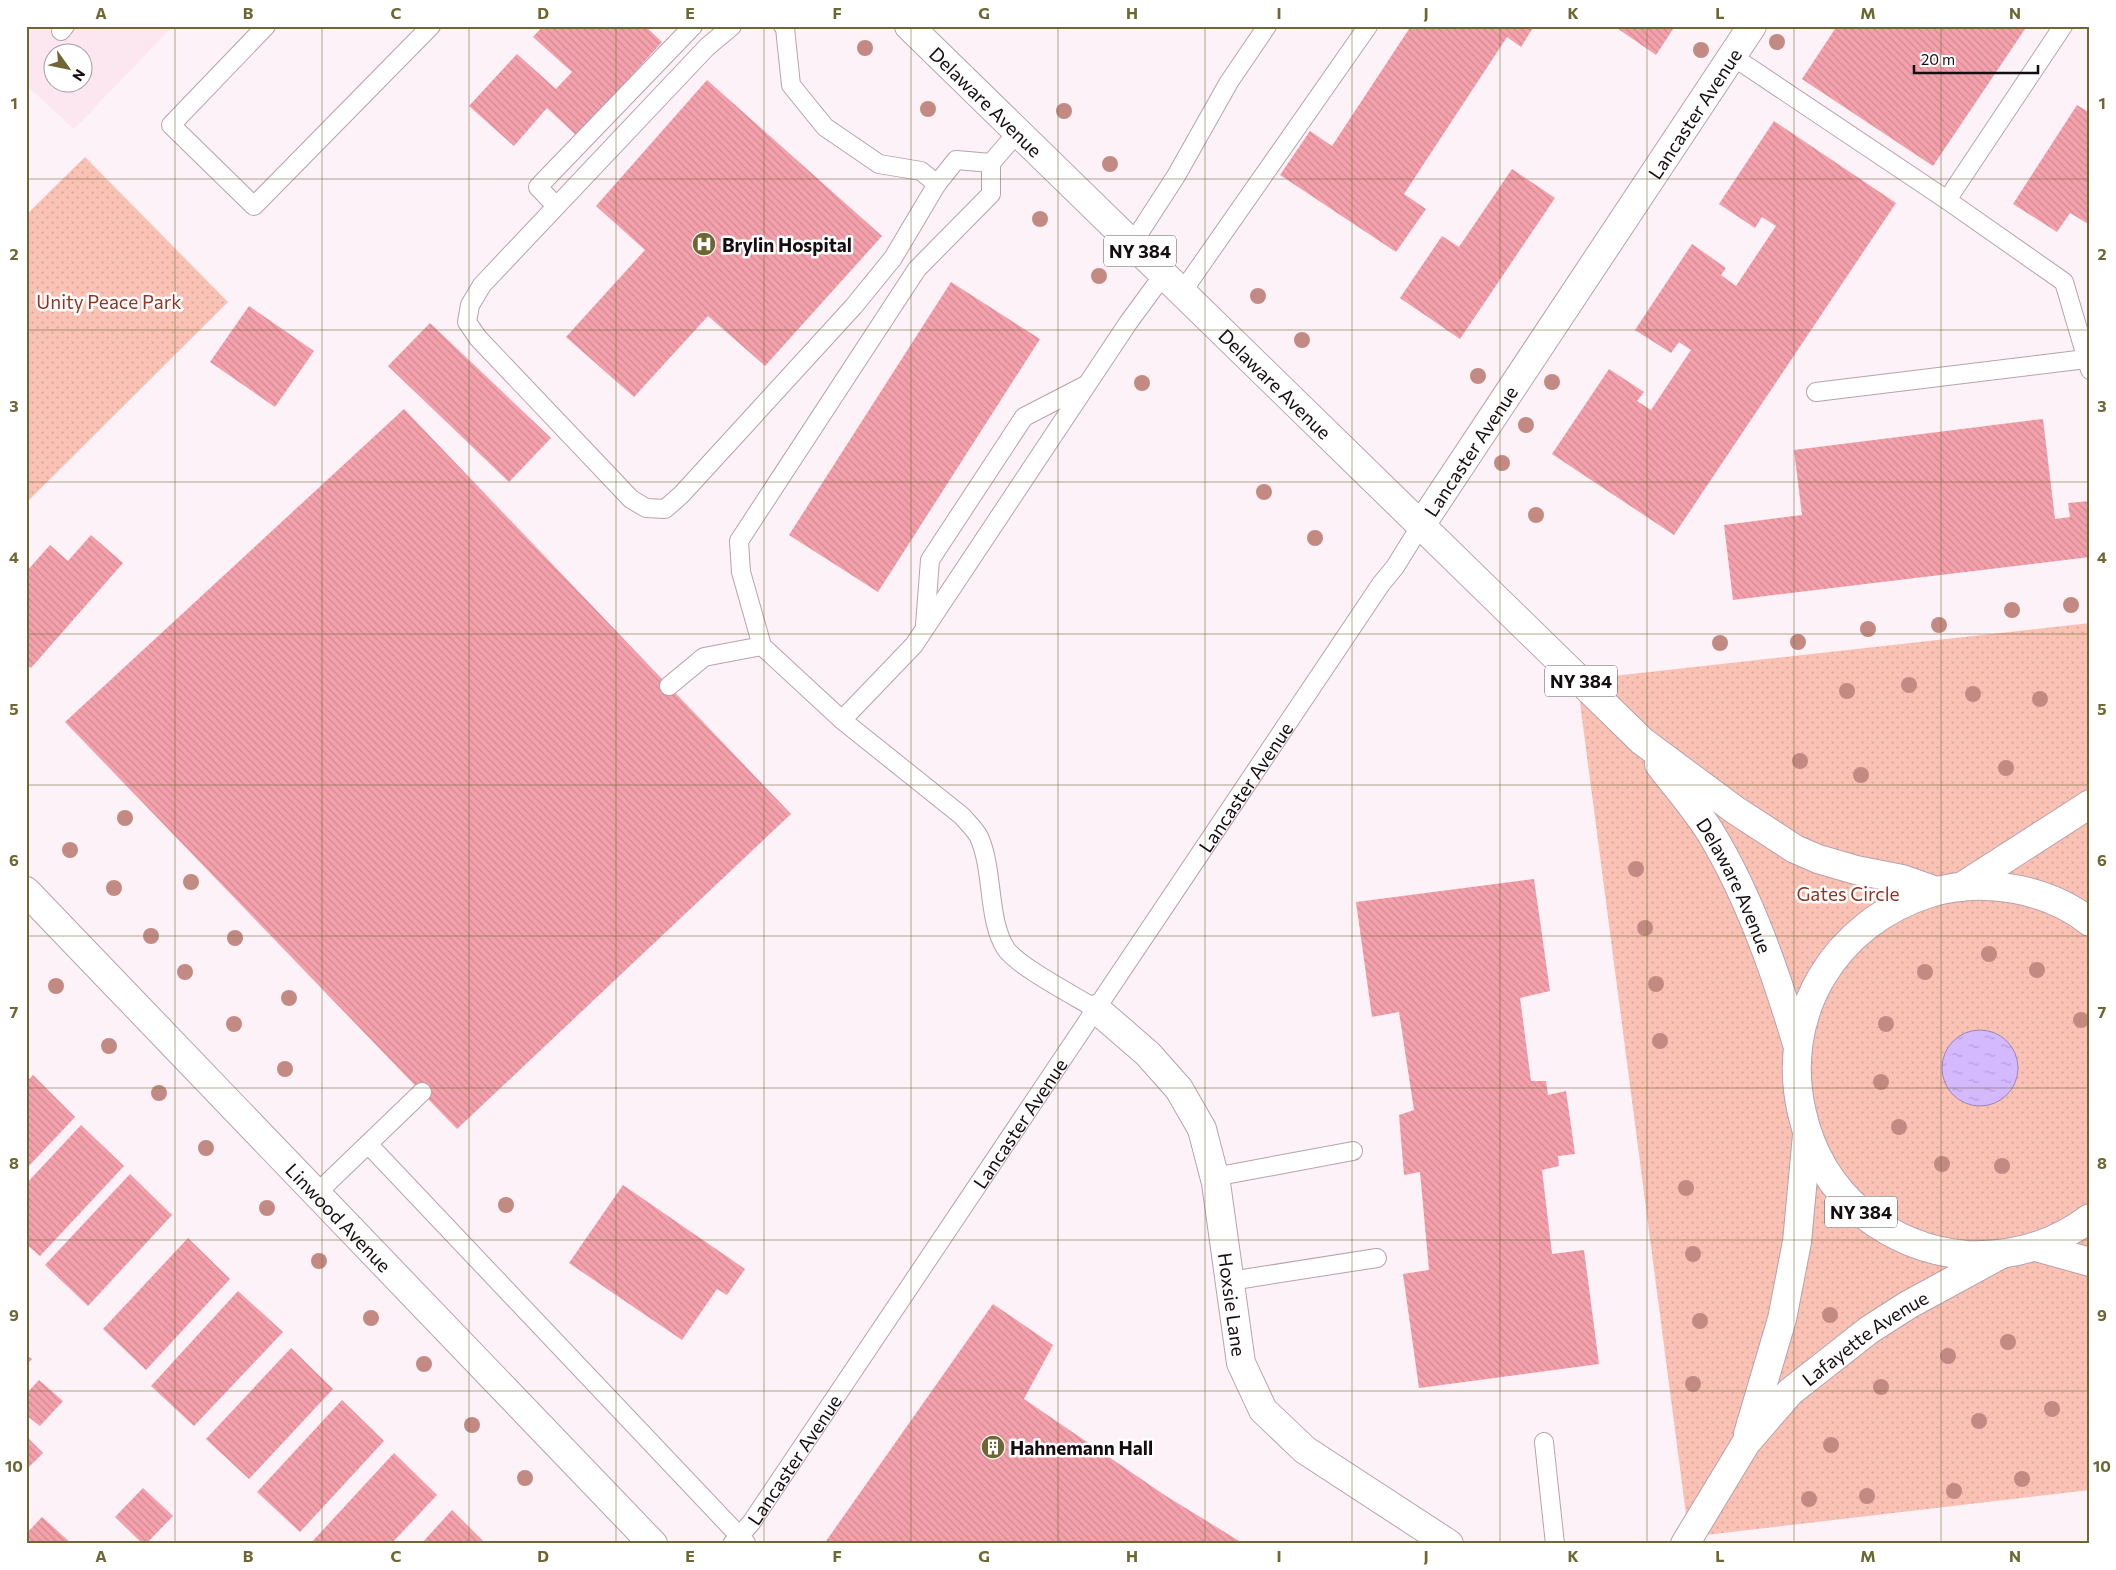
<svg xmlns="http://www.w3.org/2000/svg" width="2116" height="1570" viewBox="0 0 2116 1570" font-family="Commissioner,sans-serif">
<defs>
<pattern id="park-dots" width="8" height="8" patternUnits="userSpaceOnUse" patternTransform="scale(1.25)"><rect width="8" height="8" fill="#fac2b5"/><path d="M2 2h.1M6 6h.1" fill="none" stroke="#d5a69b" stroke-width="1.8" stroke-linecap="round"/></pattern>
<pattern id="water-ripples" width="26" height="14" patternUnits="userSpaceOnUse" patternTransform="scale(1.25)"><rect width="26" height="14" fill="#d4b9ff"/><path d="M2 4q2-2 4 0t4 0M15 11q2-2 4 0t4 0" fill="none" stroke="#b59eda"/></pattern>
<pattern id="building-back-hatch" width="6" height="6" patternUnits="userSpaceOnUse" patternTransform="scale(1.25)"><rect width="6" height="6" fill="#f4a1ac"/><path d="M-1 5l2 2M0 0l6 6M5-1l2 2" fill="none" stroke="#d08993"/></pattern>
</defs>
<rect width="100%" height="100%" fill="#fdf2f7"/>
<path fill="#fce7f1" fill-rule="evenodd" d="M26 26H173L74 129 26 85ZM52 52H82V82H52Z"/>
<path fill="url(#park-dots)" d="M85 157 228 302 26 503V215Z
M2090 623V1490L1689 1537 1577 680Z"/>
<path fill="url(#water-ripples)" stroke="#9b85b8" d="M1942 1068a38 38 0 1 1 76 0a38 38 0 1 1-76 0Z"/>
<path fill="url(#building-back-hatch)" d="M543 26H645L662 42 577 136 547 108 514 146 469 106 517 54 556 89 572 72 533 37Z
M1411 26H1534L1521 47 1507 37 1404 194 1426 209 1396 252 1280 175 1310 131 1332 146Z
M1614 26H1675L1656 55Z
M1837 26H2027L1933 166 1802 79Z
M707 80 882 236 765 366 708 316 634 397 566 337 645 250 596 206Z
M2077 105 2090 113V225L2070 213 2057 232 2013 204Z
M1774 121 1896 203 1674 535 1552 454 1609 369 1644 392 1637 401 1651 410 1691 350 1679 342 1671 353 1635 330 1692 244 1726 268 1721 275 1736 286 1776 226 1762 217 1755 228 1719 204Z
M1512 169 1555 198 1460 339 1400 298 1442 236 1459 247Z
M951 282 1040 339 878 592 789 535Z
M249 306 314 351 275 407 210 362Z
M430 323 551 438 509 482 388 366Z
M404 409 791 814 457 1129 65 722Z
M2043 419 2055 519 2070 517 2068 503 2090 501V557L1733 600 1724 525 1802 515 1794 450Z
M91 535 123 563 31 668 26 664V572L50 545 68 561Z
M1534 879 1550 991 1520 998 1531 1081H1546L1548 1095 1566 1091 1575 1154 1558 1156 1559 1166 1542 1170 1552 1254 1584 1250 1599 1364 1419 1388 1403 1274 1429 1270 1420 1172 1404 1175 1399 1115 1414 1110 1399 1012 1372 1017 1356 902Z
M33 1075 75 1117 26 1169V1082Z
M81 1125 124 1166 40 1256 26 1244V1184Z
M130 1174 172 1215 88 1306 45 1265Z
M623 1185 745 1269 727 1295 717 1289 682 1340 569 1263Z
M188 1238 230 1279 146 1370 103 1329Z
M238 1291 283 1332 194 1426 151 1386Z
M993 1304 1053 1345 1024 1399 1166 1496 1244 1544H824Z
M291 1348 333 1389 249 1479 206 1439Z
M26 1355 32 1359 26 1366Z
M39 1380 63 1401 40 1426 26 1415V1394Z
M342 1400 384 1441 300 1532 257 1492Z
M26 1436 43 1453 26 1470Z
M394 1453 437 1495 391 1544H310Z
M143 1488 173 1516 146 1544H143L115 1517Z
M452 1510 486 1544H421Z
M42 1517 72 1544H26V1534Z"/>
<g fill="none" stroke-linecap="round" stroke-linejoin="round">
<g stroke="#b9a1ac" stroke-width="20">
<g id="lane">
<path d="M266 26 171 125 254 206 431 26"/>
<path d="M732 26 707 47 482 285 470 305 467 322 478 338 631 499 646 508 665 509 681 495 854 306 893 258 937 184 956 160 991 163"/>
<path d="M783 26 785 28 791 85 825 127 879 164 921 171 937 184"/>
<path d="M61 31 65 26"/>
<path d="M1732 56 1947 200 2064 282 2090 370"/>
<path d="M1017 133 991 163V194L917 269 739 541 741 572 762 646 842 720 962 816C967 822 975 829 979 837 994 870 987 920 1006 949 1019 967 1075 996 1096 1009"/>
<path d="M1947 200 2063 26"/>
<path d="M556 206 538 187 693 26"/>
<path d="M1132 244 1176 176 1229 82 1267 26"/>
<path d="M1182 292 1368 26"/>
<path d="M1816 392 2086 359"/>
<path d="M925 625 930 560 1024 417 1086 385"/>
<path d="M669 686 704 657 762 646"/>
<path d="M842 720 914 645 1128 323 1164 274"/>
<path d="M368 1144 746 1543"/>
<path d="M1214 1177 1353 1151"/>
<path d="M317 1193 422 1092"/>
<path d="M1230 1281 1377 1258"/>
<path d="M1544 1442 1555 1544"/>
<path id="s1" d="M732 1544 751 1523 1381 584 1395 567 1421 525"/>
</g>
</g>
<g stroke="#b9a1ac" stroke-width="30">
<g id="street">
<path id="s2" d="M1421 525 1752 26"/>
<path d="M1961 887 2090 804"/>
<path id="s3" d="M26 891 653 1544"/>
<path id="s4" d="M1096 1009 1148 1054 1179 1089 1202 1129 1216 1183 1241 1363 1263 1410 1305 1450 1449 1544"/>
<path d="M1748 1434 1782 1319 1797 1242 1807 1135"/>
<path id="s5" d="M1685 1544 1746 1443 1790 1392 1869 1330 1908 1305 2000 1255"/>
</g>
</g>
<g stroke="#b9a1ac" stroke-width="30">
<g id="primary">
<path id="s6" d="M909 26 1642 741 1735 810 1795 849 1818 859 1856 870 1902 879 1936 891"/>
<path id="s7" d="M1659 764C1677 788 1697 810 1712 835 1750 898 1776 974 1797 1044"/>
<path d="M2090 922C2047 888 1982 877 1930 893 1834 923 1779 1015 1802 1113 1811 1153 1831 1187 1862 1213 1892 1237 1928 1252 1967 1255 2011 1257 2054 1245 2090 1218"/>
<path d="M2036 1247 2090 1262"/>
</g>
</g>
<use href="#lane" stroke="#fff" stroke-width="18"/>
<use href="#street" stroke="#fff" stroke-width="28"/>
<use href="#primary" stroke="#fff" stroke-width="28"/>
</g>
<g fill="#c28a82">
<circle cx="1777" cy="42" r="8"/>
<circle cx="865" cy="48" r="8"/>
<circle cx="1701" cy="50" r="8"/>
<circle cx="928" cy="109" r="8"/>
<circle cx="1064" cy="111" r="8"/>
<circle cx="1110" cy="164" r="8"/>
<circle cx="1040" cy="219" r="8"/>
<circle cx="1099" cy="276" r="8"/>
<circle cx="1258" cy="296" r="8"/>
<circle cx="1302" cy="340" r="8"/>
<circle cx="1478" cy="376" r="8"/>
<circle cx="1552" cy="382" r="8"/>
<circle cx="1142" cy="383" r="8"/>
<circle cx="1526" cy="425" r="8"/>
<circle cx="1502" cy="463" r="8"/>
<circle cx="1264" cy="492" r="8"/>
<circle cx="1536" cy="515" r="8"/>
<circle cx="1315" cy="538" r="8"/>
<circle cx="2071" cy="605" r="8"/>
<circle cx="2012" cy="610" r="8"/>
<circle cx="1939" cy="625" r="8"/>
<circle cx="1868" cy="629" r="8"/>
<circle cx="1798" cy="642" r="8"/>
<circle cx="1720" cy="643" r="8"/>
<circle cx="1909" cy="685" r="8"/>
<circle cx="1847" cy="691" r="8"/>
<circle cx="1973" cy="694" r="8"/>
<circle cx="2040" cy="699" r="8"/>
<circle cx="1800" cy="761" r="8"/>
<circle cx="2006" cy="768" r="8"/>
<circle cx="1861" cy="775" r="8"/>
<circle cx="125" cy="818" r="8"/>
<circle cx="70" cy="850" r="8"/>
<circle cx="1636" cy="869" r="8"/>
<circle cx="191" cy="882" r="8"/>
<circle cx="114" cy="888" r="8"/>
<circle cx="1645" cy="928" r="8"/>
<circle cx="151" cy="936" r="8"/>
<circle cx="235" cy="938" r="8"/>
<circle cx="1989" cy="954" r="8"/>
<circle cx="2037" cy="970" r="8"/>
<circle cx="185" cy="972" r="8"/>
<circle cx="1925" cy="972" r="8"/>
<circle cx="1656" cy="984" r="8"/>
<circle cx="56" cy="986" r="8"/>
<circle cx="289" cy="998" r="8"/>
<circle cx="2081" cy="1020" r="8"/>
<circle cx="234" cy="1024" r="8"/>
<circle cx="1886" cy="1024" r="8"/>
<circle cx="1660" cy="1041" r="8"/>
<circle cx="109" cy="1046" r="8"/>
<circle cx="285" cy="1069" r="8"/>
<circle cx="1881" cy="1082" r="8"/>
<circle cx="159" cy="1093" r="8"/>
<circle cx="1899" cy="1127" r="8"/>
<circle cx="206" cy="1148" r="8"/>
<circle cx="1942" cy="1164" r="8"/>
<circle cx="2002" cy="1166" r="8"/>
<circle cx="1686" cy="1188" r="8"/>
<circle cx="506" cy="1205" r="8"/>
<circle cx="267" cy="1208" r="8"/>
<circle cx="1693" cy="1254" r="8"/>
<circle cx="319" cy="1261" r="8"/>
<circle cx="1830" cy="1315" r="8"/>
<circle cx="371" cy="1318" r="8"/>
<circle cx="1700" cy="1321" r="8"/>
<circle cx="2008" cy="1342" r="8"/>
<circle cx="1948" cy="1356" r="8"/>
<circle cx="424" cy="1364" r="8"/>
<circle cx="1693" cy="1384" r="8"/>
<circle cx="1881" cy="1387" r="8"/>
<circle cx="2052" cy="1409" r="8"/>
<circle cx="1979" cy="1421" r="8"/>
<circle cx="472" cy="1425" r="8"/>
<circle cx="1831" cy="1445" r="8"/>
<circle cx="525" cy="1478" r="8"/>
<circle cx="2022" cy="1479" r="8"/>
<circle cx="1954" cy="1491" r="8"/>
<circle cx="1867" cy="1496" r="8"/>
<circle cx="1809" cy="1499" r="8"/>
</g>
<path fill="none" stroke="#6e6633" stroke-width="1" stroke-opacity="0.55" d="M175 26V1544M322 26V1544M469 26V1544M616 26V1544M764 26V1544M911 26V1544M1058 26V1544M1205 26V1544M1352 26V1544M1500 26V1544M1647 26V1544M1794 26V1544M1941 26V1544M26 179H2090M26 330H2090M26 482H2090M26 634H2090M26 785H2090M26 936H2090M26 1088H2090M26 1240H2090M26 1391H2090"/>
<defs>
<g id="hospital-disc" transform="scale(1.25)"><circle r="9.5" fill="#6e6633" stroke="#fff"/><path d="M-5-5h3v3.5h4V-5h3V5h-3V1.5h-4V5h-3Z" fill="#fff"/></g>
<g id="building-disc" transform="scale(1.25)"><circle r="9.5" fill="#6e6633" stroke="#fff"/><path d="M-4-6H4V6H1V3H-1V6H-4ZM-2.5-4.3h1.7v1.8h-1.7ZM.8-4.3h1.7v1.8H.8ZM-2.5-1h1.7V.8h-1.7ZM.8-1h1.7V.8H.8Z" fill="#fff"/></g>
</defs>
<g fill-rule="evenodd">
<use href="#hospital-disc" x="704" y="244"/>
<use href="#building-disc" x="993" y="1447"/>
</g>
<g text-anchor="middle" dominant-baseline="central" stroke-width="5" stroke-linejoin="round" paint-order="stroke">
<g fill="#fff" stroke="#5b5658" stroke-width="1">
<rect x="1104" y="235.5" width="72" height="31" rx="4"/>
<rect x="1545" y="665.5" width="72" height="31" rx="4"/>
<rect x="1825" y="1196.5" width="72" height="31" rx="4"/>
</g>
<g font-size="18" font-weight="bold" fill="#150d11">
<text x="1140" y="251">NY 384</text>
<text x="1581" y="681">NY 384</text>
<text x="1861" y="1212">NY 384</text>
</g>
<g font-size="19" fill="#150d11" stroke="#fff">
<text stroke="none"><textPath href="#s6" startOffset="108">Delaware Avenue</textPath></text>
<text stroke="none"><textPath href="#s2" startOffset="494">Lancaster Avenue</textPath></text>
<text stroke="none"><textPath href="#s6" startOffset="512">Delaware Avenue</textPath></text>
<text stroke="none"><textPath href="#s2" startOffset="89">Lancaster Avenue</textPath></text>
<text stroke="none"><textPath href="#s1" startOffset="915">Lancaster Avenue</textPath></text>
<text stroke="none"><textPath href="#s7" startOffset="144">Delaware Avenue</textPath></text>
<text stroke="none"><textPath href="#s1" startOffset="510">Lancaster Avenue</textPath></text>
<text stroke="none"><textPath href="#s3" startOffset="452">Linwood Avenue</textPath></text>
<text stroke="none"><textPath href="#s4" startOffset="340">Hoxsie Lane</textPath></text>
<text stroke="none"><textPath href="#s5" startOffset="278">Lafayette Avenue</textPath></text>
<text stroke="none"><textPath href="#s1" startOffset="105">Lancaster Avenue</textPath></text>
</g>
<g font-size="19" font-weight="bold" fill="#150d11" stroke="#fff" text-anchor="start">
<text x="722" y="244">Brylin Hospital</text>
<text x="1010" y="1447">Hahnemann Hall</text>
</g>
<g font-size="19" fill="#923422" stroke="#fff">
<text x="109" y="301">Unity Peace Park</text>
<text x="1848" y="893">Gates Circle</text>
</g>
</g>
<rect width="2116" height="1570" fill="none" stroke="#ffffff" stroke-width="55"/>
<g transform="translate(68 68) rotate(123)"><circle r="24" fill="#ffffff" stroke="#a19ea0"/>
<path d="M0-4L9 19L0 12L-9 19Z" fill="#6e6633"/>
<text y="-8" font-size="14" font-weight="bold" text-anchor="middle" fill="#150d11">N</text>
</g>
<path d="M1914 65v8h124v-8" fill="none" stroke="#150d11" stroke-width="2.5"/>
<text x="1921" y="65" font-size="15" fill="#150d11" stroke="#ffffff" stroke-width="4" paint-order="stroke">20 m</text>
<rect x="28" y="28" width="2060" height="1514" fill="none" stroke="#6e6633" stroke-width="2"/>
<g font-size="16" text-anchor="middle" font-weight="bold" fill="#6e6633">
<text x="101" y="19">A</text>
<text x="248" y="19">B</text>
<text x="396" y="19">C</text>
<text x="543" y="19">D</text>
<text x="690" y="19">E</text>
<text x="837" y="19">F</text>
<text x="984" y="19">G</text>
<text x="1132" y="19">H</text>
<text x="1279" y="19">I</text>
<text x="1426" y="19">J</text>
<text x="1573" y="19">K</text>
<text x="1720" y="19">L</text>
<text x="1868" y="19">M</text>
<text x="2015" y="19">N</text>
<text x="14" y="109">1</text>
<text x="2102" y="109">1</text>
<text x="14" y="260">2</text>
<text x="2102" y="260">2</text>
<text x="14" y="412">3</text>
<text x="2102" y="412">3</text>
<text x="14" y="563">4</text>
<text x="2102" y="563">4</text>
<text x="14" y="715">5</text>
<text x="2102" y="715">5</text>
<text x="14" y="866">6</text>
<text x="2102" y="866">6</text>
<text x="14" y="1018">7</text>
<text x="2102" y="1018">7</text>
<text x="14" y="1169">8</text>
<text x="2102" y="1169">8</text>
<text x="14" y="1321">9</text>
<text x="2102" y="1321">9</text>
<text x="14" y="1472">10</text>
<text x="2102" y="1472">10</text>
<text x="101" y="1562">A</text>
<text x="248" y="1562">B</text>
<text x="396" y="1562">C</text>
<text x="543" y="1562">D</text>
<text x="690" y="1562">E</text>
<text x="837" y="1562">F</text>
<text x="984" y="1562">G</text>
<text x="1132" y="1562">H</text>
<text x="1279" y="1562">I</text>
<text x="1426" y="1562">J</text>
<text x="1573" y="1562">K</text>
<text x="1720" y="1562">L</text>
<text x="1868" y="1562">M</text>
<text x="2015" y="1562">N</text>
</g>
</svg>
